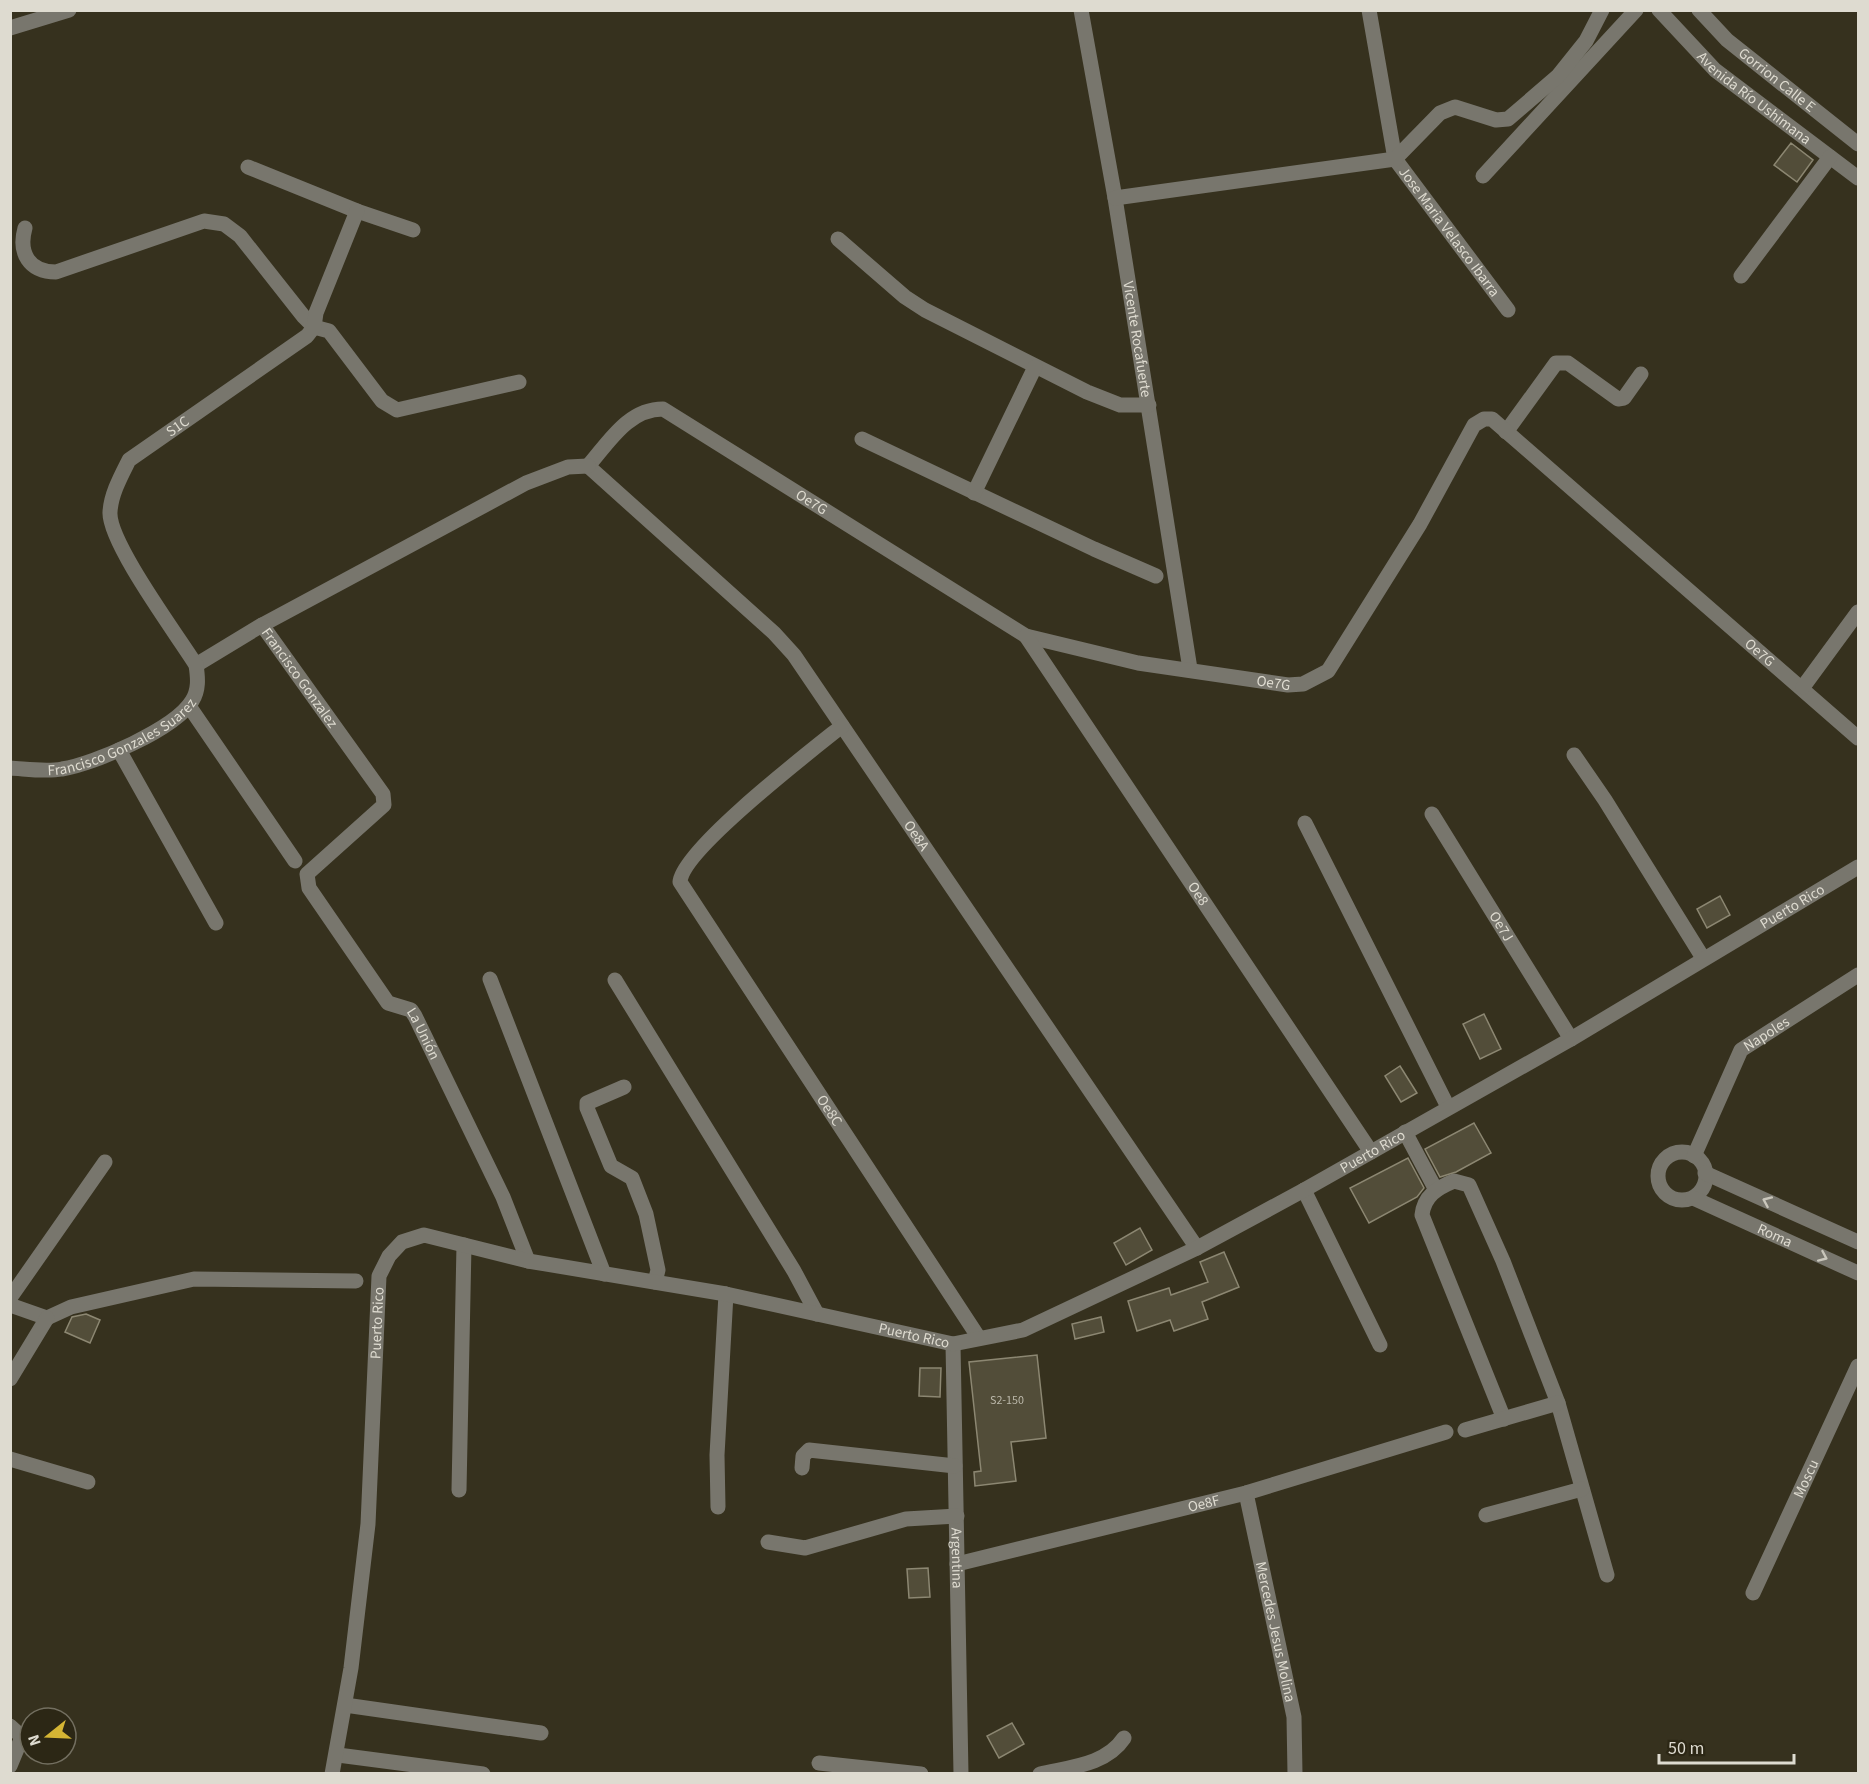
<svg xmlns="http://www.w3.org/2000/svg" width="1869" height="1784" viewBox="0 0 1869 1784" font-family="'Source Sans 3',sans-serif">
<rect width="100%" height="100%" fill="#36311e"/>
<path fill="#524d39" stroke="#8c8772" stroke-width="1.5" d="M1791 143 1813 160 1797 182 1774 165Z
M1720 896 1730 915 1707 928 1697 909Z
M1484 1014 1501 1049 1480 1059 1463 1024Z
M1400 1066 1417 1093 1401 1102 1385 1076Z
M1474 1123 1491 1153 1456 1172 1440 1177 1425 1149Z
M1408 1158 1424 1188 1417 1197 1369 1223 1350 1188Z
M1140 1228 1152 1250 1126 1265 1114 1243Z
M1224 1252 1239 1287 1202 1302 1208 1319 1174 1331 1170 1320 1137 1331 1128 1301 1169 1288 1171 1295 1208 1282 1200 1262Z
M86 1314 100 1320 90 1343 65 1332 72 1317Z
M1101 1317 1104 1332 1075 1339 1072 1324Z
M1037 1355 1046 1438 1011 1442 1016 1481 975 1486 974 1472 981 1471 969 1362Z
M920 1368H941L940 1397 919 1396Z
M928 1568 930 1597 909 1598 907 1569Z
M1012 1723 1024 1744 999 1758 987 1736Z"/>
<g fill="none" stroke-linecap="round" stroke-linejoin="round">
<g stroke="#78766d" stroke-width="15">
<path id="s1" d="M1081 10 1115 198 1190 669"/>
<path id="s2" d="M1369 10 1395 159 1508 310"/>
<path id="s3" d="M1659 10 1715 70 1858 178"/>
<path id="s4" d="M1699 10 1727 40 1858 144"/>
<path d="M10 28 69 10"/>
<path d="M248 167 357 211 413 230"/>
<path d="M1483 176 1636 10"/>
<path d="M1115 198 1395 159 1440 113 1455 107 1496 120 1508 119 1558 76 1586 41 1602 10"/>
<path d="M25 228C18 253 29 272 56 272L204 221 224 224 240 236 304 317 314 327 329 331 382 401 397 410 519 382"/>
<path d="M838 239 905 297 925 310 1087 392 1120 405H1149"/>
<path d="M1741 276 1830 157"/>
<path d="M1506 432 1556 363H1568L1618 399 1624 398 1641 374"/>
<path d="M862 439 1094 549 1156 576"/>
<path id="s5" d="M588 466C609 442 628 409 663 409L1026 636 1138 663 1288 685 1303 684 1328 671 1420 524 1474 425 1484 419H1492L1858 738"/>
<path id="s6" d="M588 466 774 633 794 655 1197 1248"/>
<path d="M974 493 1035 367"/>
<path d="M262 625 526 483 568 467 588 466"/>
<path id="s7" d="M1026 636 1371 1152"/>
<path id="s8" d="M196 665 262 625 383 794 384 805 307 874 309 888 388 1003 411 1010 415 1016 503 1197 528 1261"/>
<path d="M1803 687 1858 612"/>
<path d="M189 706 295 861"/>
<path id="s9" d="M842 726C812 750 682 850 680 882L979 1338"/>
<path d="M119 750 216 923"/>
<path d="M1574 755 1605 800 1703 958"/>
<path id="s10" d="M10 768C27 769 46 772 62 769 94 764 175 729 192 701 199 690 198 678 196 665 178 636 108 542 110 512 111 494 121 476 129 460L307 336 314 327 316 313 357 211"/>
<path id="s11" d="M1432 814 1571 1039"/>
<path d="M1305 823 1448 1107"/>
<path d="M490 979 604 1274"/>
<path d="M615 980 794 1271 817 1314"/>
<path d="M624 1087 587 1103V1108L611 1166 632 1178 646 1214 658 1270 655 1282"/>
<path d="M1405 1132 1436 1190"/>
<circle cx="1682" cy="1176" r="24"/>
<path id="s12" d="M1694 1156 1741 1050 1858 975"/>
<path d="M1705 1173 1858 1242"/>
<path d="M1304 1190 1380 1345"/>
<path id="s13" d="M1693 1198 1858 1273"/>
<path d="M10 1298 105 1162"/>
<path d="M10 1305 47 1318"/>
<path d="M47 1318 71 1307 194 1279 356 1281"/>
<path id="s14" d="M953 1344 961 1774"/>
<path d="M10 1379 47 1318"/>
<path d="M1504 1419 1422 1215C1424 1196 1437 1188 1454 1181L1469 1185 1503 1261 1558 1403 1607 1575"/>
<path d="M1465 1430 1558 1403"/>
<path d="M10 1459 88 1482"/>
<path d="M802 1468 803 1456 809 1450 955 1466"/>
<path d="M459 1490 464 1245"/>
<path id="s15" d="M1246 1493 1294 1717 1295 1774"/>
<path d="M718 1507 717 1455 726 1294"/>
<path d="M1486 1515 1582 1489"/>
<path d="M768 1542 805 1548 906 1519 957 1516"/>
<path id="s16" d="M957 1564 1246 1493 1446 1432"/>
<path id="s17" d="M1753 1593 1858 1366"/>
<path d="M345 1705 541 1733"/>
<path d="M10 1726 22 1737 10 1766"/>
<path d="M338 1755 483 1774"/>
<path d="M819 1763 921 1774"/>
<path id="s18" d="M332 1774 351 1668 368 1524 379 1276 389 1256 402 1242 424 1235 528 1261 726 1294 953 1344 1023 1330 1197 1248 1304 1190 1571 1039 1858 867"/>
<path d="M1040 1774C1070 1767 1106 1765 1124 1738"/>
</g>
</g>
<defs><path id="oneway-chevron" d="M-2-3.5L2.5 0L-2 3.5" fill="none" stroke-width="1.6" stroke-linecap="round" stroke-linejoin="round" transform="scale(1.5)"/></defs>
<g stroke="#cac7bc">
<use href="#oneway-chevron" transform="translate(1767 1201) rotate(-156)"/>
<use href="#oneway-chevron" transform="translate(1823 1257) rotate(24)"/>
</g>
<g text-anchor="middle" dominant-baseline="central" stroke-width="4.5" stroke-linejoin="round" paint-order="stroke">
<g font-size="12" fill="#bbb8aa">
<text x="1007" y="1400">S2-150</text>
</g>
<g font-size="15" fill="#dedbd0" stroke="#2c2715">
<text stroke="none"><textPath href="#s4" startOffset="105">Gorrion Calle E</textPath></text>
<text stroke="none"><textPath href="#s3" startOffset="130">Avenida Río Ushimana</textPath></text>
<text stroke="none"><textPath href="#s2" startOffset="242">Jose Maria Velasco Ibarra</textPath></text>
<text stroke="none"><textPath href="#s1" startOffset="334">Vicente Rocafuerte</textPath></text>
<text stroke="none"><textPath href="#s10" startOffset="530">S1C</textPath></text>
<text stroke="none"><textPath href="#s5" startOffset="273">Oe7G</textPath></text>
<text stroke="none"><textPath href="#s5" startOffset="1497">Oe7G</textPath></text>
<text stroke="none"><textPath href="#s8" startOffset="142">Francisco Gonzalez</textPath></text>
<text stroke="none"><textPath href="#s5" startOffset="778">Oe7G</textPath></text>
<text stroke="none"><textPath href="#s10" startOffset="120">Francisco Gonzales Suarez</textPath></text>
<text stroke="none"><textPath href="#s6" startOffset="498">Oe8A</textPath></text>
<text stroke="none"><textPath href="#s7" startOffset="310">Oe8</textPath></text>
<text stroke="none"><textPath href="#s18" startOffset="2056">Puerto Rico</textPath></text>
<text stroke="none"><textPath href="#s11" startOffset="132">Oe7J</textPath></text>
<text stroke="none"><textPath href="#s12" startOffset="146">Napoles</textPath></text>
<text stroke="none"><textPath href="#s8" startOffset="604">La Unión</textPath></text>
<text stroke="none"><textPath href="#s9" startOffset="500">Oe8C</textPath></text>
<text stroke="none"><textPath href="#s18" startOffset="1570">Puerto Rico</textPath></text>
<text stroke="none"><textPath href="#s13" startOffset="90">Roma</textPath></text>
<text stroke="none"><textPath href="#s18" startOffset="454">Puerto Rico</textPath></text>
<text stroke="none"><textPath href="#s18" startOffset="1066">Puerto Rico</textPath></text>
<text stroke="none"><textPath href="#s17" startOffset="126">Moscu</textPath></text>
<text stroke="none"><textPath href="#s16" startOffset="254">Oe8F</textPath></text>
<text stroke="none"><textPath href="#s14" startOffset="214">Argentina</textPath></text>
<text stroke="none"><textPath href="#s15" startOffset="142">Mercedes Jesus Molina</textPath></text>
</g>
</g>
<rect width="1869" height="1784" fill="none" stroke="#dedbd0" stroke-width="24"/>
<g transform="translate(48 1736) rotate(252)"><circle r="28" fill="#2c2715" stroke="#736f60" stroke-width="1.5"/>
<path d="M0-4.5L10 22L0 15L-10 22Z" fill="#d5b534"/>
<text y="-9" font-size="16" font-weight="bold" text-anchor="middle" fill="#dedbd0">N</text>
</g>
<path d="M1659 1754v9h135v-9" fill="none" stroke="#dedbd0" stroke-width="3"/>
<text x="1668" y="1754" font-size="18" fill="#dedbd0" stroke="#2c2715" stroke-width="4.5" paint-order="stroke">50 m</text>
</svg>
